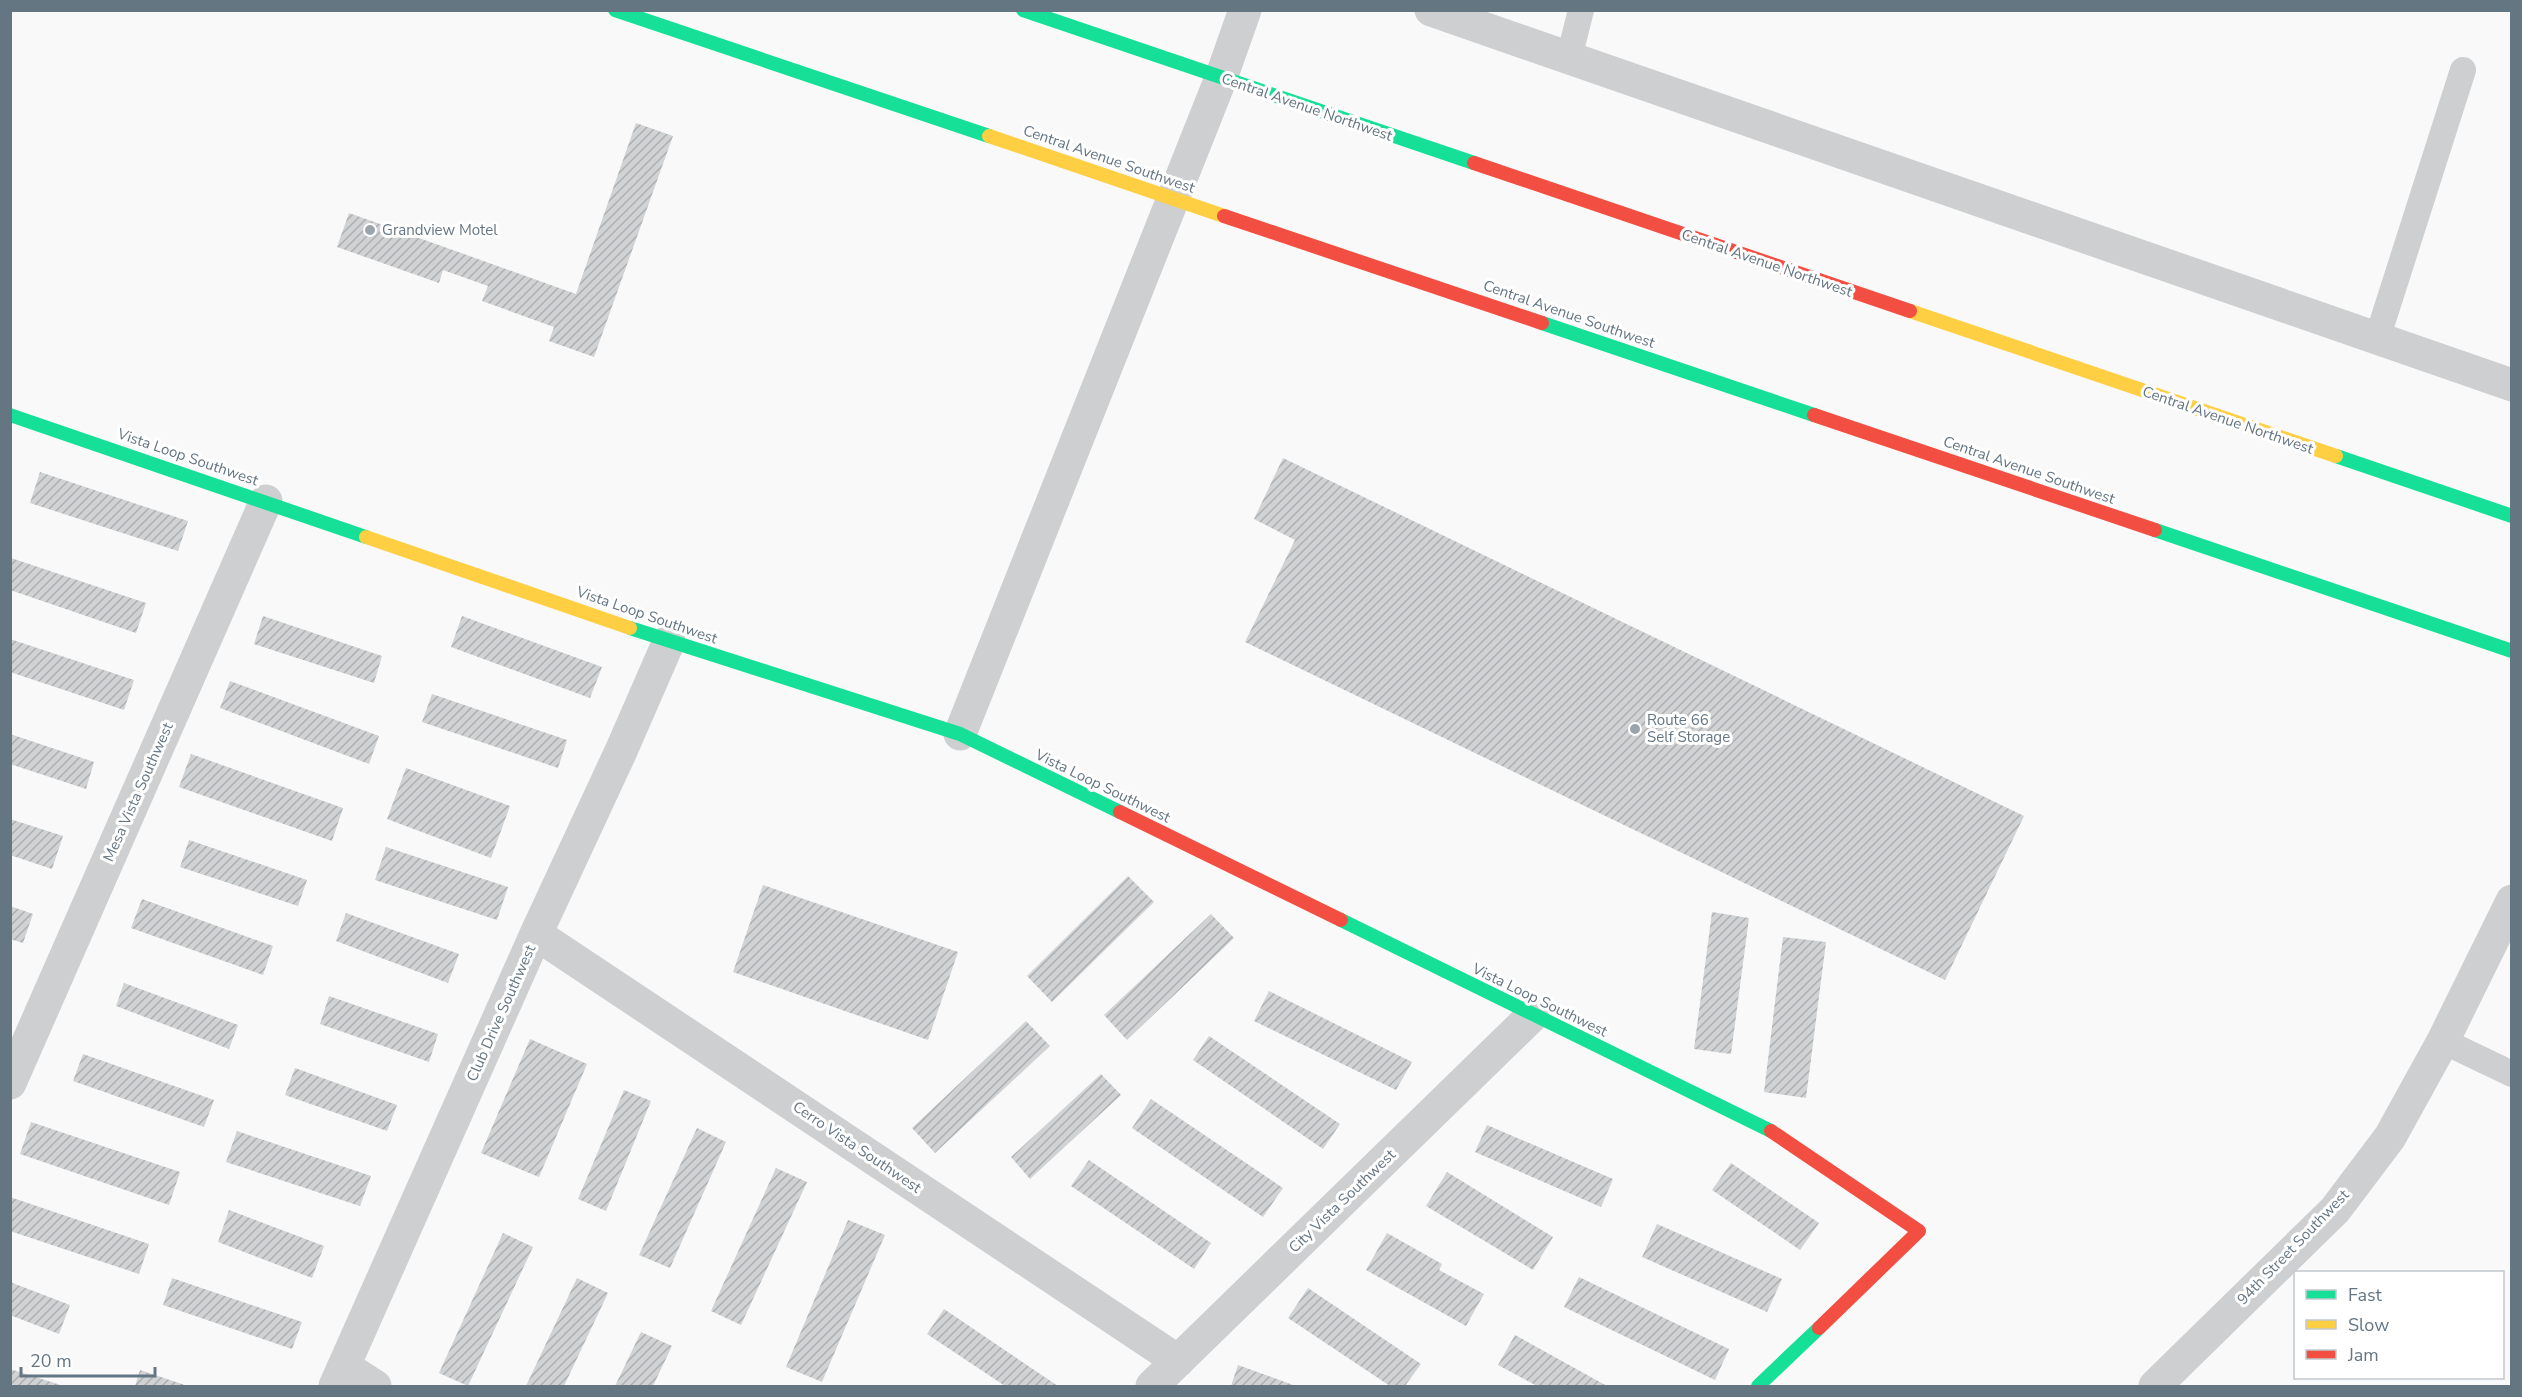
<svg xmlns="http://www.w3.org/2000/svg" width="2522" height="1397" viewBox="0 0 2522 1397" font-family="'Nunito Sans',sans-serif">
<defs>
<pattern id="building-hatch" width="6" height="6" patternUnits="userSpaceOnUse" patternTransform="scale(1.5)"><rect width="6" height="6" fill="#d0d2d3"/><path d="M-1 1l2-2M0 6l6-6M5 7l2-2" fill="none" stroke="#acafb1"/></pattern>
</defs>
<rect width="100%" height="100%" fill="#f9f9f9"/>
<path fill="url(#building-hatch)" d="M636 123 673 136 594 357 549 341 554 327 482 301 488 286 443 270 439 283 337 247 349 213 576 294Z
M1283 458 2024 816 1945 980 1245 642 1295 540 1254 519Z
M40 472 188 521 178 551 30 503Z
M11 558 146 603 136 633 10 590Z
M263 616 382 656 374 683 254 644Z
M462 616 602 667 590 698 451 647Z
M10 639 134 680 124 710 10 672Z
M230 681 379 736 369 764 220 708Z
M432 694 567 740 558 768 422 722Z
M10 734 94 762 86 789 10 764Z
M191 754 343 808 332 841 179 787Z
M406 768 510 806 491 858 387 819Z
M10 819 63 836 52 869 10 855Z
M189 840 307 880 298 906 180 867Z
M386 847 508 887 497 920 375 880Z
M1128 876 1154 902 1052 1002 1027 976Z
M763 885 958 952 928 1040 733 972Z
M142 899 273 946 263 975 131 928Z
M10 906 33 914 23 943 10 939Z
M1712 912 1749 918 1731 1054 1694 1049Z
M346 913 459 954 448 983 336 941Z
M1211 914 1234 938 1127 1040 1104 1015Z
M1783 937 1826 942 1806 1098 1764 1092Z
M124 983 238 1025 229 1049 116 1006Z
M1269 991 1412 1062 1396 1090 1254 1021Z
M329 996 438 1034 429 1062 320 1024Z
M1026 1021 1050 1046 935 1153 912 1128Z
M1209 1036 1340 1124 1323 1149 1193 1060Z
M530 1039 587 1064 539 1177 481 1153Z
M83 1054 214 1100 204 1127 73 1081Z
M295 1068 397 1105 387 1131 285 1095Z
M1101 1074 1121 1095 1030 1179 1011 1157Z
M624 1090 651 1101 606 1211 578 1199Z
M1151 1099 1283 1188 1263 1217 1132 1128Z
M31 1122 180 1172 169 1205 20 1154Z
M1487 1125 1613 1179 1601 1207 1475 1152Z
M697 1128 726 1142 670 1268 639 1255Z
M237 1131 371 1176 360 1206 226 1162Z
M1089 1160 1211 1243 1194 1269 1071 1186Z
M1731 1163 1819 1223 1800 1250 1712 1190Z
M776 1168 807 1182 741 1325 711 1311Z
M1447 1172 1553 1237 1533 1270 1426 1206Z
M10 1197 149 1244 139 1274 10 1231Z
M229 1210 324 1246 312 1278 218 1242Z
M848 1220 885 1235 822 1382 786 1367Z
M1657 1224 1782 1279 1767 1312 1642 1257Z
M503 1233 533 1247 468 1386 439 1373Z
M1387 1233 1442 1264 1439 1270 1484 1294 1466 1326 1366 1270Z
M1579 1277 1729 1349 1715 1380 1564 1307Z
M172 1278 302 1322 292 1349 163 1305Z
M577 1278 608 1293 564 1386H526Z
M10 1282 70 1305 59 1334 10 1315Z
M1308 1288 1421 1364 1405 1386H1390L1288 1318Z
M944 1309 1058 1386H1005L927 1334Z
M641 1332 672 1346 653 1386H615Z
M1515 1335 1607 1386H1537L1498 1365Z
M1238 1365 1296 1386H1231Z
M10 1369 64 1386H10Z
M140 1370 188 1386H135Z"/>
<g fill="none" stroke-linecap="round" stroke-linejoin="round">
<path stroke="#cecfd0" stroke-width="26" d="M1569 58 1581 10
M2377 339 2463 70
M2443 1041 2512 1074"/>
<path stroke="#cecfd0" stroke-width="33" d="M1431 10 2512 385
M960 734 1221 78 1245 10
M536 934 1178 1361
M10 1083 266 501
M344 1366 375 1386
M335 1386 536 934 621 751 669 641
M1152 1386 1533 1015
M2155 1386 2335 1210 2390 1137 2443 1041 2512 901"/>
<path stroke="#16e098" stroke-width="14" d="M615 10 989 136
M1023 10 1474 163
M1542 323 1814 415
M10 415 366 537
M2336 456 2512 516
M2155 530 2512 651
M630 628 960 734 1120 812
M1341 920 1771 1131
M1758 1386 1819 1328"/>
<path stroke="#ffcf43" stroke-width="14" d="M989 136 1224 216
M1910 311 2336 456
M366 537 630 628"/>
<path stroke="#f24e42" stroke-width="14" d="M1474 163 1910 311
M1224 216 1542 323
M1814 415 2155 530
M1120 812 1341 920
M1771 1131 1919 1231 1819 1328"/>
</g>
<g fill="#99a4ac" stroke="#fff" stroke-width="2">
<circle cx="370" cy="230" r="6"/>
<circle cx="1635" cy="729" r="6"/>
</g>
<g text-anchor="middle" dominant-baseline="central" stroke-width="6" stroke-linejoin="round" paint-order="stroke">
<g font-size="15" fill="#657683" stroke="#fff">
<text transform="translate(1307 107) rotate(19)">Central Avenue Northwest</text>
<text transform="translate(1109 159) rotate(19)">Central Avenue Southwest</text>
<text transform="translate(1767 263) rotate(19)">Central Avenue Northwest</text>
<text transform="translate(1569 314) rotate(19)">Central Avenue Southwest</text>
<text transform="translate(2228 420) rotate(19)">Central Avenue Northwest</text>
<text transform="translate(188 457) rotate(19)">Vista Loop Southwest</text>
<text transform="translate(2029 470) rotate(19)">Central Avenue Southwest</text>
<text transform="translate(647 615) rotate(19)">Vista Loop Southwest</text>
<text transform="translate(1103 786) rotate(26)">Vista Loop Southwest</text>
<text transform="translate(138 792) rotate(-66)">Mesa Vista Southwest</text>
<text transform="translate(1540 1000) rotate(26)">Vista Loop Southwest</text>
<text transform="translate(501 1013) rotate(-66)">Club Drive Southwest</text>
<text transform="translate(857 1147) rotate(34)">Cerro Vista Southwest</text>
<text transform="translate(1342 1201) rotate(-44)">City Vista Southwest</text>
<text transform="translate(2293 1247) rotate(-46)">94th Street Southwest</text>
</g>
<g font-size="15" fill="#657683" stroke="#fff" text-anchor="start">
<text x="382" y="230">Grandview Motel</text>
<text x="1647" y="720">Route 66<tspan x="1647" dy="17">Self Storage</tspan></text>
</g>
</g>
<rect width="2522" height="1397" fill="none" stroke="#657683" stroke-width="24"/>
<rect x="2294" y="1271" width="210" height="108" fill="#ffffff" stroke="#c1c8cd" stroke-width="1.5"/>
<rect x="2306" y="1290" width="30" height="9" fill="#16e098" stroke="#c1c8cd" stroke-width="1.5"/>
<text x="2348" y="1301" font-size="18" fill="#657683">Fast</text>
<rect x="2306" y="1320" width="30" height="9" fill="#ffcf43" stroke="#c1c8cd" stroke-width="1.5"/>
<text x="2348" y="1331" font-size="18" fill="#657683">Slow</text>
<rect x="2306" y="1350" width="30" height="9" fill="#f24e42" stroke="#c1c8cd" stroke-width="1.5"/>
<text x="2348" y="1361" font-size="18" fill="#657683">Jam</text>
<path d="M21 1367v9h134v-9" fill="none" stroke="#657683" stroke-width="3"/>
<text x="30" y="1367" font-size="18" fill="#657683" stroke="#ffffff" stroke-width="4.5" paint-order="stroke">20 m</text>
</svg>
